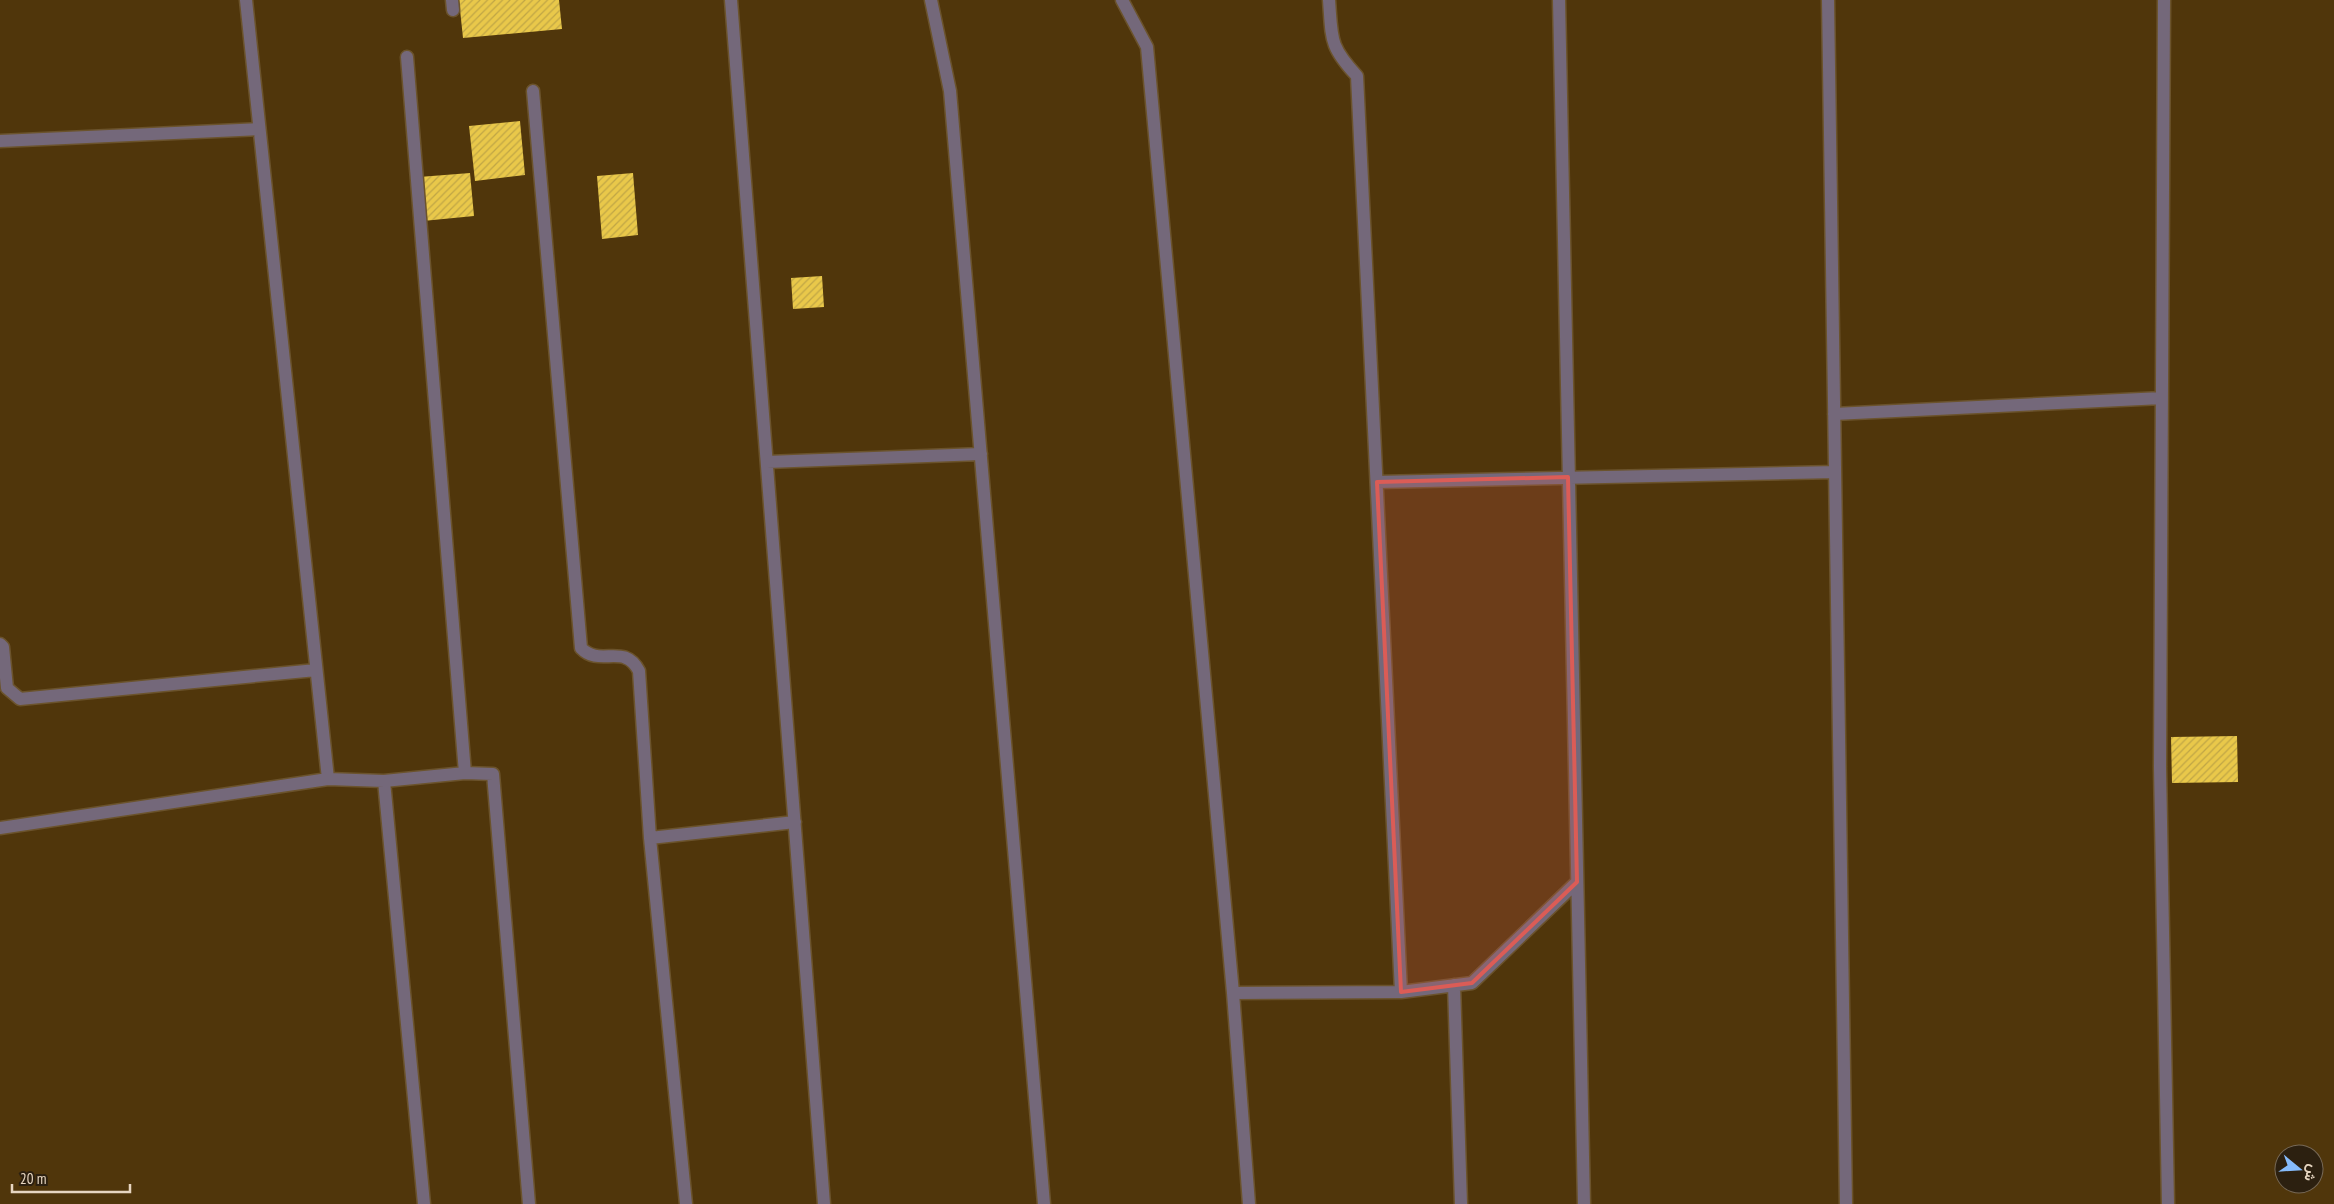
<svg xmlns="http://www.w3.org/2000/svg" width="2334" height="1204" viewBox="0 0 2334 1204" font-family="'PT Sans Narrow',Vazirmatn,sans-serif">
<defs>
<pattern id="building-hatch" width="6" height="6" patternUnits="userSpaceOnUse" patternTransform="scale(1.25)"><rect width="6" height="6" fill="#e9c84a"/><path d="M-1 1l2-2M0 6l6-6M5 7l2-2" fill="none" stroke="#c0a646"/></pattern>
</defs>
<rect width="100%" height="100%" fill="#50360b"/>
<path fill="url(#building-hatch)" d="M459 0H559L562 29 463 38Z
M520 121 525 175 475 181 469 126Z
M470 173 474 216 423 221 419 177Z
M633 173 638 235 602 239 597 176Z
M822 276 824 307 793 309 791 278Z
M2237 736 2238 782 2172 783 2171 737Z"/>
<g fill="none" stroke-linecap="round" stroke-linejoin="round">
<g stroke="#6b532c" stroke-width="15">
<path id="minor" d="M246 0 328 779 384 781
M452 0 453 10
M731 0 824 1204
M931 0 950 91 1044 1204
M1122 0 1147 47 1233 993 1249 1204
M1329 0C1332 39 1329 46 1357 76L1401 992 1472 983 1577 882
M1559 0 1584 1204
M1828 0 1846 1204
M2164 0 2160 767 2168 1204
M407 57 465 773 384 781 424 1204
M533 91 581 648C600 668 624 642 639 671L650 838
M0 141 259 129
M1834 414 2162 398
M767 462 981 454
M1377 482 1835 472
M0 644 3 647 7 688 20 699 316 670
M465 773 493 774 529 1204
M0 828 328 779
M1454 985 1461 1204
M1233 993 1401 992
M686 1204 650 838 795 822"/>
</g>
<use href="#minor" stroke="#74687a" stroke-width="12"/>
</g>
<path fill="#db5c56" fill-opacity="0.2" stroke="#db5c56" stroke-width="4" stroke-linejoin="round" d="M1568 477 1577 882 1472 983 1401 992 1377 482Z"/>
<g transform="translate(2299 1169) rotate(108)"><circle r="24" fill="#2c2010" stroke="#776957"/>
<path d="M0-4L9 19L0 12L-9 19Z" fill="#86bbfb"/>
<text y="-8" font-size="14" font-weight="bold" text-anchor="middle" fill="#e7d6c1">ش</text>
</g>
<path d="M12 1184v8h118v-8" fill="none" stroke="#e7d6c1" stroke-width="2.5"/>
<text x="20" y="1184" font-size="15" fill="#e7d6c1" stroke="#2c2010" stroke-width="4" paint-order="stroke">20 m</text>
</svg>
